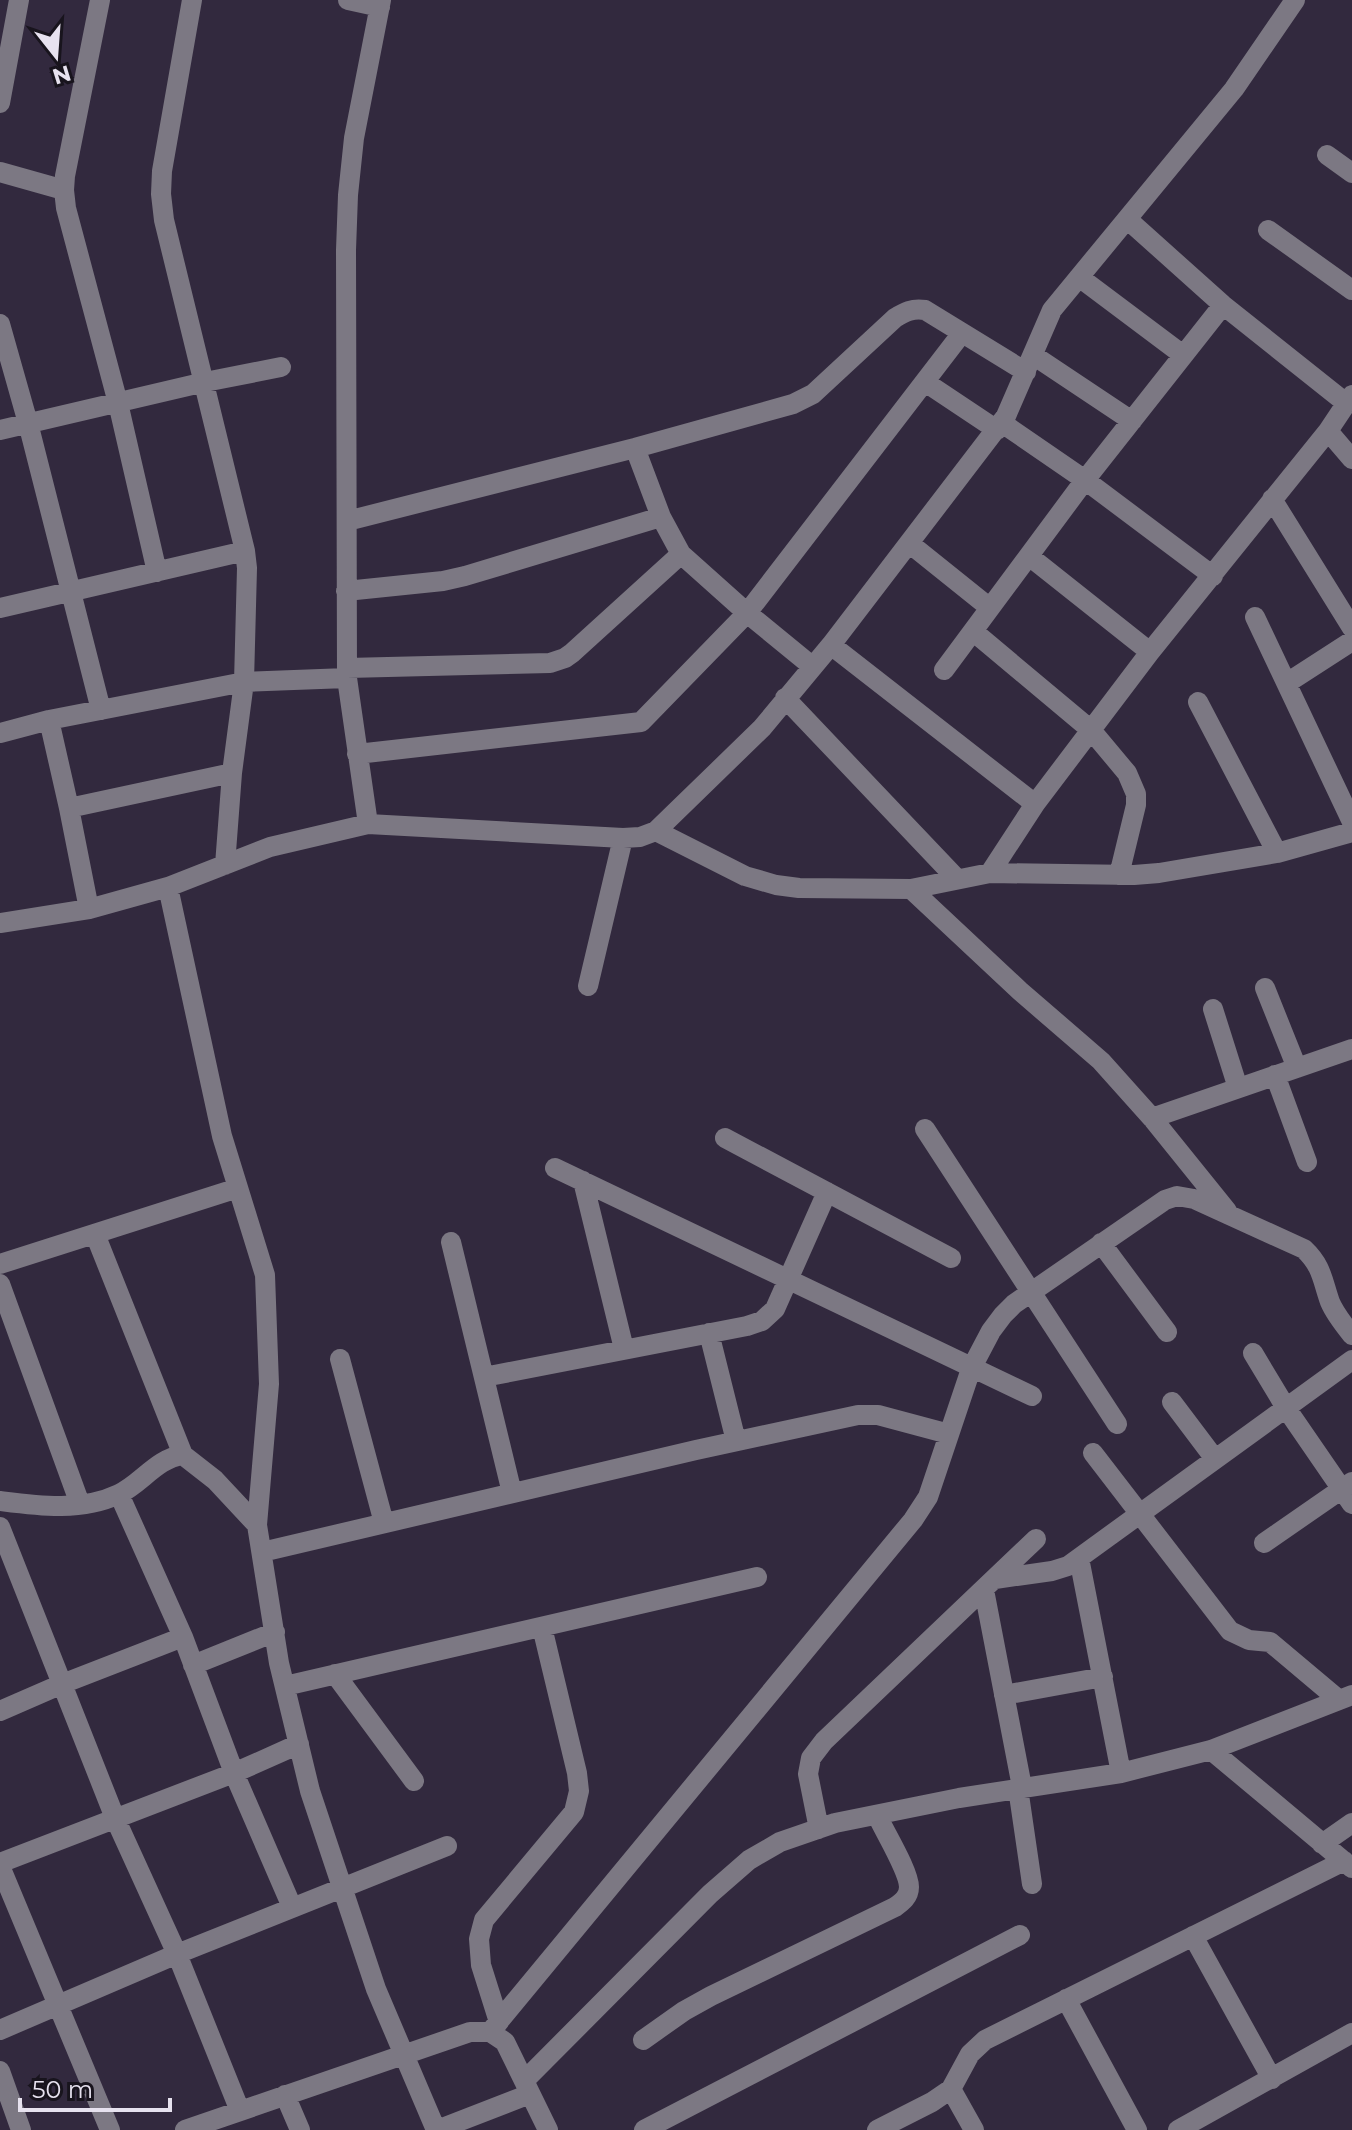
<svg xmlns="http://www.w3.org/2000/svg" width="1352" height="2130" viewBox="0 0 1352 2130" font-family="Montserrat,sans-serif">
<rect width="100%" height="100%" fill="#32293e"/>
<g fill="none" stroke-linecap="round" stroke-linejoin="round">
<path stroke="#7c7883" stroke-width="20" d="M100 0 65 176 64 190 66 208 118 403 157 572
M192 0 162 171 161 194 164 220 245 551 247 568 244 682 232 773 225 865
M348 0 380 7
M0 103 19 0
M1327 155 1352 173
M0 172 64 190
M1127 219 1223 305 1346 403
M1268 230 1352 290
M1079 277 1183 355
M0 324 28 423 101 710
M1033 355 1132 421
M925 382 997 430
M1002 423 1085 480 1213 576
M0 430 205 382 281 367
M1328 431 1352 459
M635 448 661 517 681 554 747 613 813 667
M1272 499 1352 628
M347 521 635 448 793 404 813 394 895 318C905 312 912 308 925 310L1026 372
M909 543 990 608
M1029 556 1150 652
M346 591 443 581 465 576 661 517
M0 608 245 551
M1255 617 1352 822
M974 632 1091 730 1127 773 1136 794V805L1119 875
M831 645 1035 804
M347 668 550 663 565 658 572 653 681 554
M944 670 1085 480 1223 305
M1287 683 1352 641
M785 698 957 879
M1198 702 1277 853
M49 720 69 808 89 909
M0 733 49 720 244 682 347 678
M357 754 641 722 747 613 962 333
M69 808 232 773
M368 824 347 678 346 250 348 195 354 138 381 0
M656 831 745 876 776 885 799 888 911 889 990 873 1134 875 1159 873 1277 853 1352 832
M990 873 1035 804 1150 652 1328 431 1352 395
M168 887 222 1136 265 1275 269 1384 257 1525 279 1663 310 1791 376 1989 436 2130
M911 889 1020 991 1101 1061 1152 1118 1227 1211
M0 923 89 909 168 887 270 847 368 824 623 838 640 837 656 831 762 728 831 645 1006 416 1052 310 1234 89 1295 0
M588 986 623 838
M1265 988 1297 1068
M1213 1009 1238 1088
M1275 1075 1307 1162
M1152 1118 1352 1049
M925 1129 1117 1424
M725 1138 951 1258
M555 1168 1032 1396
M583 1181 624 1349
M95 1234 183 1455
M451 1242 512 1493
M1101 1243 1167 1332
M0 1264 238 1188
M0 1284 80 1504
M709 1333 736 1441
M1253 1353 1286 1408 1352 1504
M340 1359 384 1523
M484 1377 747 1326 762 1321 775 1309 827 1192
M1172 1402 1215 1459
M1093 1453 1230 1631 1249 1640 1270 1642 1339 1700
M119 1494 183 1637 234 1773 292 1907
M0 1501C39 1506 81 1512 119 1494 141 1484 157 1458 183 1455L215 1480 257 1525
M0 1527 115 1818 177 1954 240 2111
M1264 1543 1352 1482
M262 1552 696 1450 858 1415H878L949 1434
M1079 1558 1121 1773
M995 1579 1052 1571 1068 1566 1352 1360
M984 1590 1022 1787
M193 1665 275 1632
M335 1674 414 1781
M285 1686 757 1577
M1004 1695 1103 1677
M0 1711 62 1684 183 1637
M1211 1750 1352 1868
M1018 1788 1032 1884
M819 1829 808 1774 811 1758 824 1741 1036 1539
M1322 1844 1352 1823
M0 1863 234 1773 299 1744
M0 1866 110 2130
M1193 1936 1272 2079
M1066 1999 1137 2130
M499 2022 481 1965 479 1939 484 1920 574 1812 579 1791 577 1773 542 1627
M0 2030 177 1954 447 1846
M490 2032 913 1520 928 1497 971 1369 991 1331 1003 1315 1014 1304 1165 1200 1177 1196 1194 1199 1304 1249C1322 1266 1322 1279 1330 1302 1335 1314 1344 1325 1352 1335
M643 2040 684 2011 711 1996 895 1907C902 1902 909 1897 909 1887 909 1871 884 1831 877 1815
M0 2071 21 2130
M524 2081 710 1894 749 1860 780 1842 835 1823 959 1798 1121 1773 1211 1750 1352 1695
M951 2089 974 2130
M285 2095 300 2130
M185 2130 470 2032H490L505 2042 548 2130
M437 2130 530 2094
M644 2130 1020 1935
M877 2130 932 2102 951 2089 970 2054 985 2040 1344 1861
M1178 2130 1352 2033"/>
</g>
<g transform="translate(56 56) rotate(163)" stroke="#18141d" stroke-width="6" paint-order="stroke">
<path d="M0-6L14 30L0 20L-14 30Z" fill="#e7e2ef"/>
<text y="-12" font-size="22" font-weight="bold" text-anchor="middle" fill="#e7e2ef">N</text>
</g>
<path d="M20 2098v12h150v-12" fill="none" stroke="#e7e2ef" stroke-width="4"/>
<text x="32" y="2098" font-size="24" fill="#e7e2ef" stroke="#18141d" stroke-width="6" paint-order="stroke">50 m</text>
</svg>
